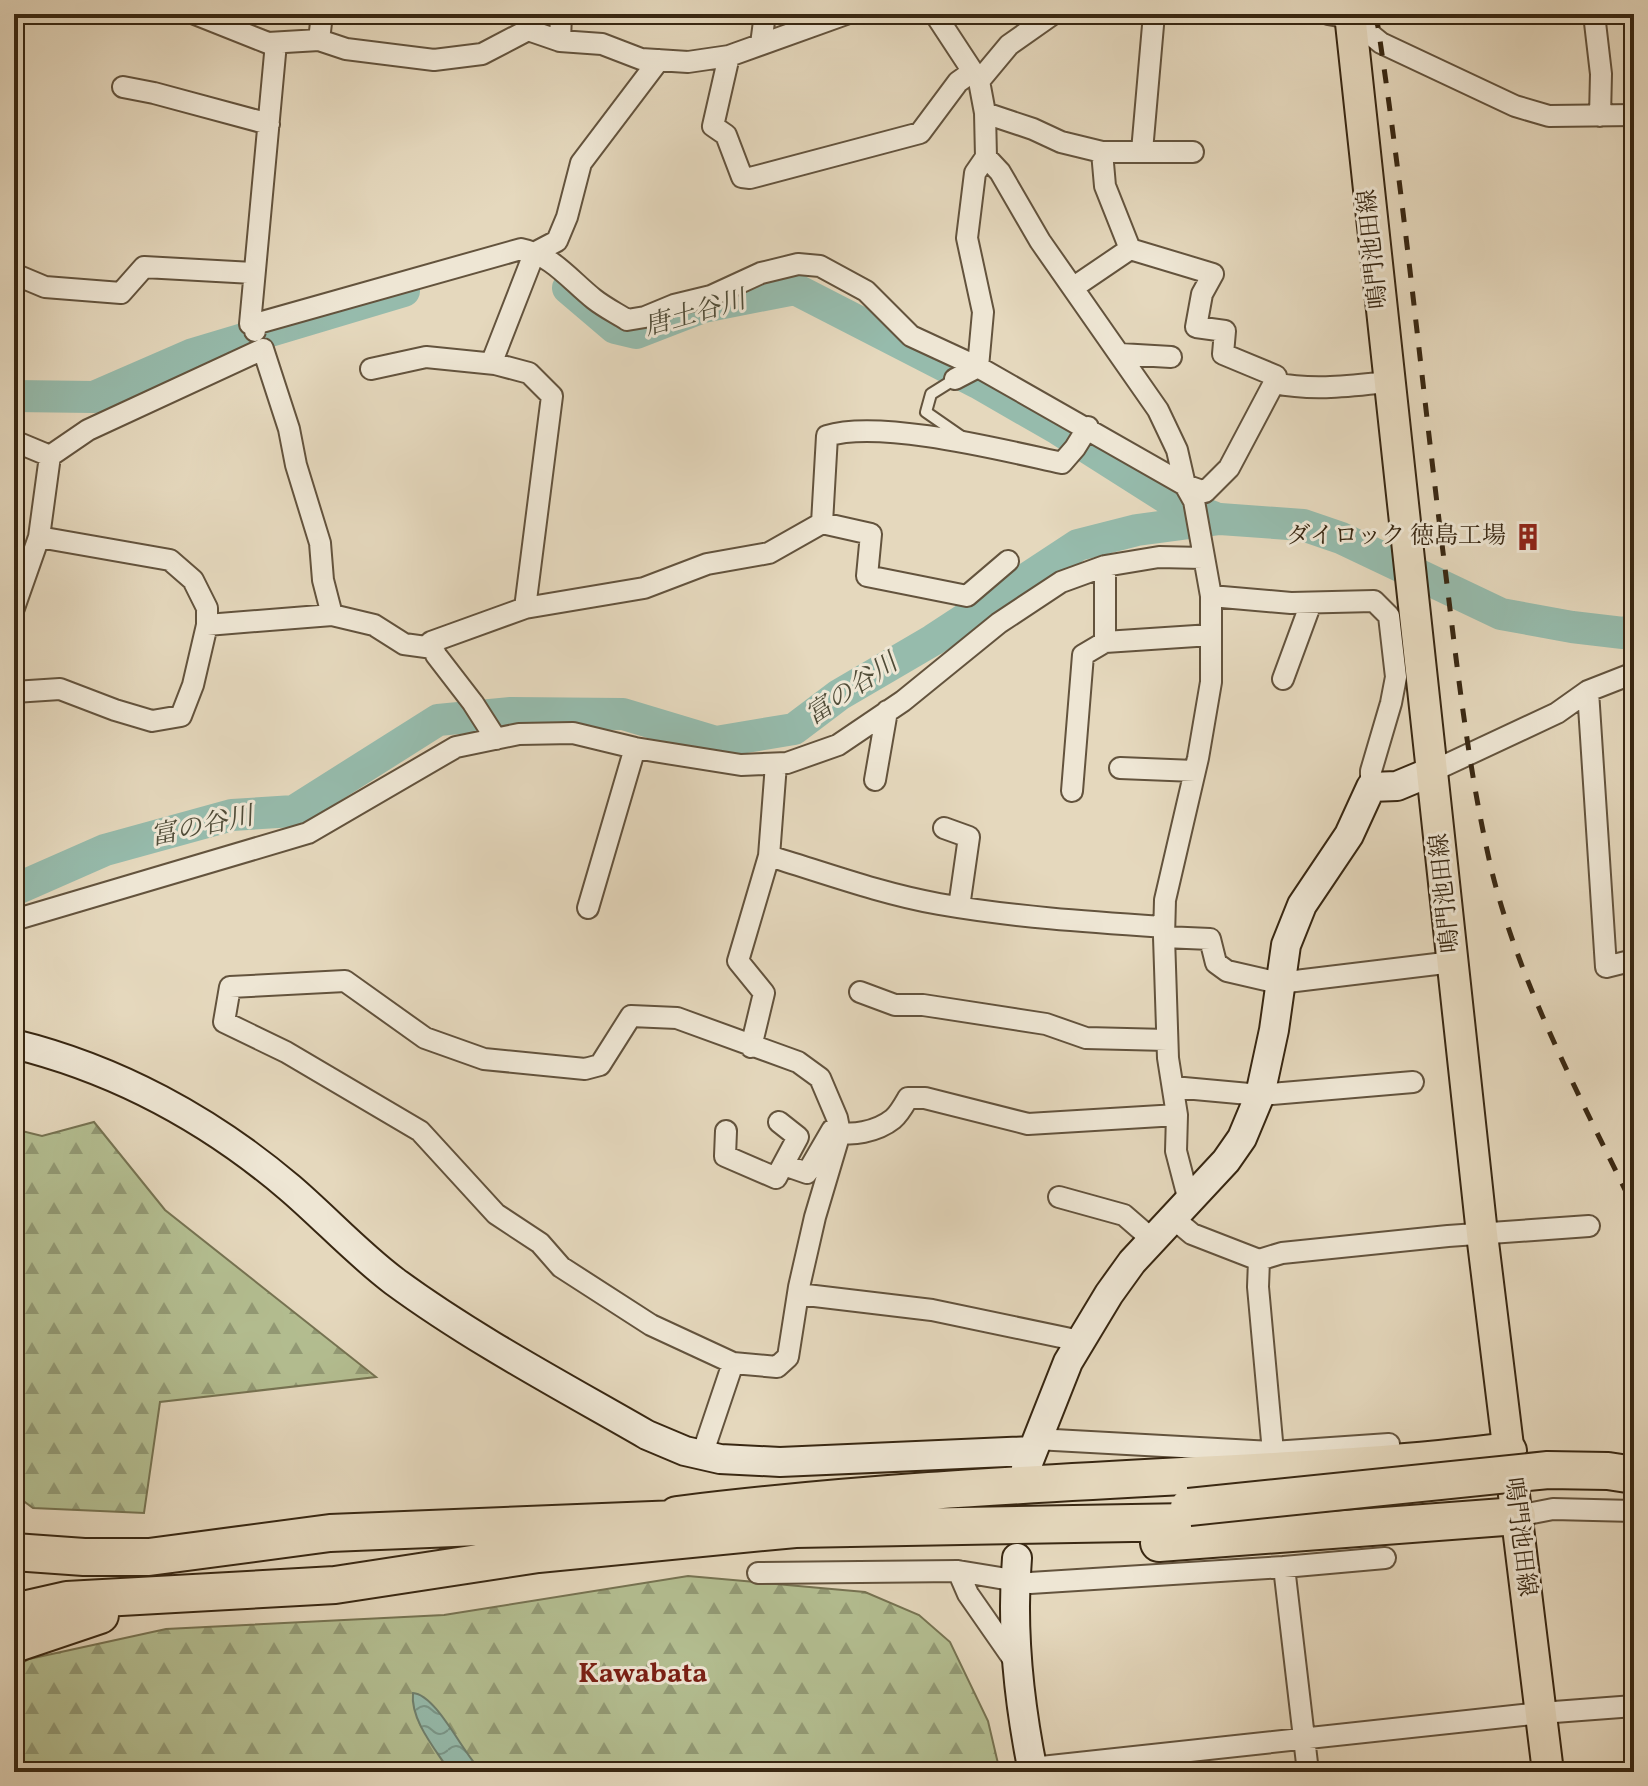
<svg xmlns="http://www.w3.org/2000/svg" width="1648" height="1786" viewBox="0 0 1648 1786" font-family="Vollkorn,'Noto Serif JP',serif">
<defs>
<pattern id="forest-firs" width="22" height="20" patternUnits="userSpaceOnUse" patternTransform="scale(2)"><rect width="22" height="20" fill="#b4bf92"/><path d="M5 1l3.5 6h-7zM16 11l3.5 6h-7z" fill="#939b76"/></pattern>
<pattern id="water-waves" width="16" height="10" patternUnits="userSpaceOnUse" patternTransform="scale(2)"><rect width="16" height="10" fill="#96bbac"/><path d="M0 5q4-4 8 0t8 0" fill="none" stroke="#7b988b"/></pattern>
</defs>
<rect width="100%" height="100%" fill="#e5d8bd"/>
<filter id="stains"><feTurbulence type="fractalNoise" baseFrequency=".0025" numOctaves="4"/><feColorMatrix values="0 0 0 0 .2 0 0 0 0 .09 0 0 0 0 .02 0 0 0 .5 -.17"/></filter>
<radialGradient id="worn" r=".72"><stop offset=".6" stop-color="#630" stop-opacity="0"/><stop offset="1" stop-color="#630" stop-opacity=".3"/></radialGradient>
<path fill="url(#forest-firs)" stroke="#767352" stroke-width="2" d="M94 1122 165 1210 376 1377 160 1402 144 1513 33 1508 14 1494V1129L42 1136Z
M688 1576 865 1592 919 1615 950 1642 988 1721 1000 1772H482L464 1752 442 1717 420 1724 450 1772H14V1668L29 1659 166 1629 444 1615Z"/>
<path fill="url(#water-waves)" stroke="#70806e" stroke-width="2" d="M413 1693C437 1695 463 1754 482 1772H450C436 1750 410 1720 413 1693Z"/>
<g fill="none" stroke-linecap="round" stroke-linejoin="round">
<path stroke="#96bbac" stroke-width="32" d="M568 288 615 328 636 333 703 307 795 289 978 383 1058 429 1173 502 1213 517
M14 396 94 397 193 354 404 291
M14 890 105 850 232 815 294 811 438 720 511 713 623 714 716 742 794 729 839 695 933 640 1078 545 1137 530 1220 519 1303 525 1341 538 1501 614 1572 627 1623 633 1634 631"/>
<g stroke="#63533d" stroke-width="14">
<path id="lane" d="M955 379 931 394 926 412 962 437"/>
</g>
<g stroke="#63533d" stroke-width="24">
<path id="street" d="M195 14 268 43 319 40 346 49 434 60 482 54 528 30 560 41 602 44 641 59 688 62 729 56 846 14
M935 14 979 81 985 113 986 157 1000 172 1040 241 1158 410 1177 450 1185 485 1194 501 1211 596V682L1198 758 1165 900 1164 937 1168 1058 1177 1115 1176 1151 1189 1201
M1328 14 1350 18 1381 43 1515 106 1549 116 1634 115
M1594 14 1601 74 1600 116
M319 40 322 14
M560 41 561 14
M761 44 765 14
M729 56 713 126 726 135 742 177 750 178 920 133 958 82 972 72
M979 81 1009 45 1053 14
M123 87 154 93 269 124
M985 113 1033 129 1061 142 1102 152H1193
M1142 151 1154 14
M1130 249 1213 274 1202 294 1196 327 1225 331 1223 354 1276 376 1274 383
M14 274 45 287 121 293 144 267 253 273
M1074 287 1130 249 1105 186 1102 152
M255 324 521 249C552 255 570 280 594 299 604 307 616 313 627 320L645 317 674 305 711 296 761 273 798 264 820 266 866 291 911 336 978 367 1185 485 1205 492 1229 468 1274 383C1313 391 1349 386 1388 382
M255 331V324H250L276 43
M1120 354 1171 357
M978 367 983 312 967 238 975 173 986 157
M371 369 426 357 495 364
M955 379 978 367
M14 441 50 456 88 430 263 349 289 429 296 465 320 543 323 580 332 615 374 625 404 644 433 648
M822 523 871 534 867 576 967 596 1008 561
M39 537 170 560 193 580 207 608V625L332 615
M1105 566V642
M1211 596 1291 603 1374 601 1389 616 1396 677 1391 703 1371 771V787
M14 608 39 537 50 456
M525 608 552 396 529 373 495 364 493 359 532 259 536 252 557 241 567 217 581 163 659 60
M1283 679 1311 603
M1588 691 1606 967 1634 960
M14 692 60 689 115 710 152 721 181 716 193 685 207 625
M496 739 473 703 436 655 431 642 525 608 644 588 707 564 769 553 822 523 827 436C880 419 1006 451 1062 463L1075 448 1088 427
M1120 768 1195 771
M1433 771 1557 713 1588 691 1634 673
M875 780 887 711
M1072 791 1083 655 1105 642 1211 635
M944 828 969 837 959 907
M769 856C825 873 882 894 939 904 1013 917 1089 922 1164 927
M588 908 635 748
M14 920 308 833 456 747 519 734 573 733 635 748 741 765 787 763 838 745 903 701 999 623 1061 582 1105 566 1159 557 1203 558
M1164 937 1210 939 1216 963 1227 971 1279 983 1453 962
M345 981 425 1038 484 1059 585 1069 600 1065 631 1016 677 1018 798 1062 820 1078 837 1118 840 1133 815 1217 799 1287 788 1357 777 1367 733 1363 651 1325 561 1267 540 1243 496 1214 420 1131 286 1052 224 1022 230 987Z
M860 992 895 1005H923L1046 1024 1086 1038 1167 1040
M751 1047 764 993 738 961 769 856 776 764
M1173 1087 1260 1095 1413 1082
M726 1131 725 1156 776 1178 798 1137 779 1122
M784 1165 807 1173 832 1130C850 1138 878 1131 893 1119 899 1114 904 1105 908 1098H925L1028 1124 1177 1115
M1059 1197 1124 1215 1154 1241
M1174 1219 1192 1234 1259 1260 1282 1253 1448 1236 1589 1226
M1259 1260 1258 1287 1273 1452
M798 1294 932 1310 1080 1341
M1036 1439 1273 1452 1389 1444
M702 1455 733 1363
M1517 1516 1553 1509 1634 1511
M1284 1567 1308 1772
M958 1571 1030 1583 1284 1567 1385 1558
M758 1573 958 1571 968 1594 1016 1663
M1032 1768 1541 1713 1634 1706"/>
</g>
<g stroke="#382712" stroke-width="32">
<path id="secondary" d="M14 1044C116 1069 210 1120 290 1188 325 1218 357 1253 394 1281 473 1339 562 1386 647 1435L685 1451 720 1459 780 1462 1032 1451
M1026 1468 1068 1362 1109 1294 1132 1262 1226 1161 1242 1138 1260 1095 1274 1030 1286 945 1302 905 1349 835 1371 787 1397 786 1433 771
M1017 1558C1011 1629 1019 1703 1033 1772"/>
</g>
<g stroke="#382712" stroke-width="34">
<path id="primary" d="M1350 14 1482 1234 1548 1772"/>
</g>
<g stroke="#382712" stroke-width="40">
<path id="highway" d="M677 1515C845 1494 1013 1485 1183 1476 1291 1470 1401 1465 1508 1451
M1159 1543 1517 1516
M14 1552 84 1557H149L330 1533 703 1518
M14 1612 67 1600 335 1585 538 1554 795 1529 1190 1522
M14 1644 100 1615"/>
</g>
<use href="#lane" stroke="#eee6d4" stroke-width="10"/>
<use href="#street" stroke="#eee6d4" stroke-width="20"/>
<use href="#secondary" stroke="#eee6d4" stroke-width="28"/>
<use href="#primary" stroke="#e5d8bd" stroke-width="30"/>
<use href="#highway" stroke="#e5d8bd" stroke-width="36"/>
<path stroke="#382712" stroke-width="5" stroke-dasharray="14 14" stroke-linecap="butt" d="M1376 14C1404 195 1421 378 1444 560 1457 665 1468 770 1492 872 1520 985 1583 1103 1634 1208"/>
<g stroke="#382712" stroke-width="40" stroke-linecap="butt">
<path id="highway-bridge" d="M1189 1507 1548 1470 1608 1471 1634 1475"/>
</g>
<use href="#highway-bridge" stroke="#e5d8bd" stroke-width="36"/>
</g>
<defs>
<g id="building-bare" transform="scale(2.16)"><path d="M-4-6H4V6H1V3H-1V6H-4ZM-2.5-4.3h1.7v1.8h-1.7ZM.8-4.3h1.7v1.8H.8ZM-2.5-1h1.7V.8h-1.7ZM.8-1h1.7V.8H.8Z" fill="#8f2418" stroke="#eee6d4" stroke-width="2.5" paint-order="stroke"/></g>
</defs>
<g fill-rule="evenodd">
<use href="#building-bare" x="1528" y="537"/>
</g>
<g text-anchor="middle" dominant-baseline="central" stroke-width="6" stroke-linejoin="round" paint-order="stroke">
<g font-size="24" fill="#382712" stroke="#eee6d4">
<text transform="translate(1374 249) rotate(-96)">鳴門池田線</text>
<text transform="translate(1446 893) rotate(-96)">鳴門池田線</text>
<text transform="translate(1519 1537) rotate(83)">鳴門池田線</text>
</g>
<g font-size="24" fill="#382712" stroke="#eee6d4" text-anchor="end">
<text x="1506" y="537">ダイロック 徳島工場</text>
</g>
<g font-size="26" font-style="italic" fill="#504c38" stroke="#eee6d4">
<text transform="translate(695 314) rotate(-16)">唐土谷川</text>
<text transform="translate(852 690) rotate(-34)">富の谷川</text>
<text transform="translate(202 827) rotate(-12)">富の谷川</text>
</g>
<g font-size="28" font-weight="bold" fill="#7a1f14" stroke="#eee6d4">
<text x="643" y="1674">Kawabata</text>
</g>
</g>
<rect width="1648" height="1786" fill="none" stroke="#e5d8bd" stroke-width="48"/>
<rect x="16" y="16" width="1616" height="1754" fill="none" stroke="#382712" stroke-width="4"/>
<rect x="24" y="24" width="1600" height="1738" fill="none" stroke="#382712" stroke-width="2"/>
<rect width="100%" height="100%" filter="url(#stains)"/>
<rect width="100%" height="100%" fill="url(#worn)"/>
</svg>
